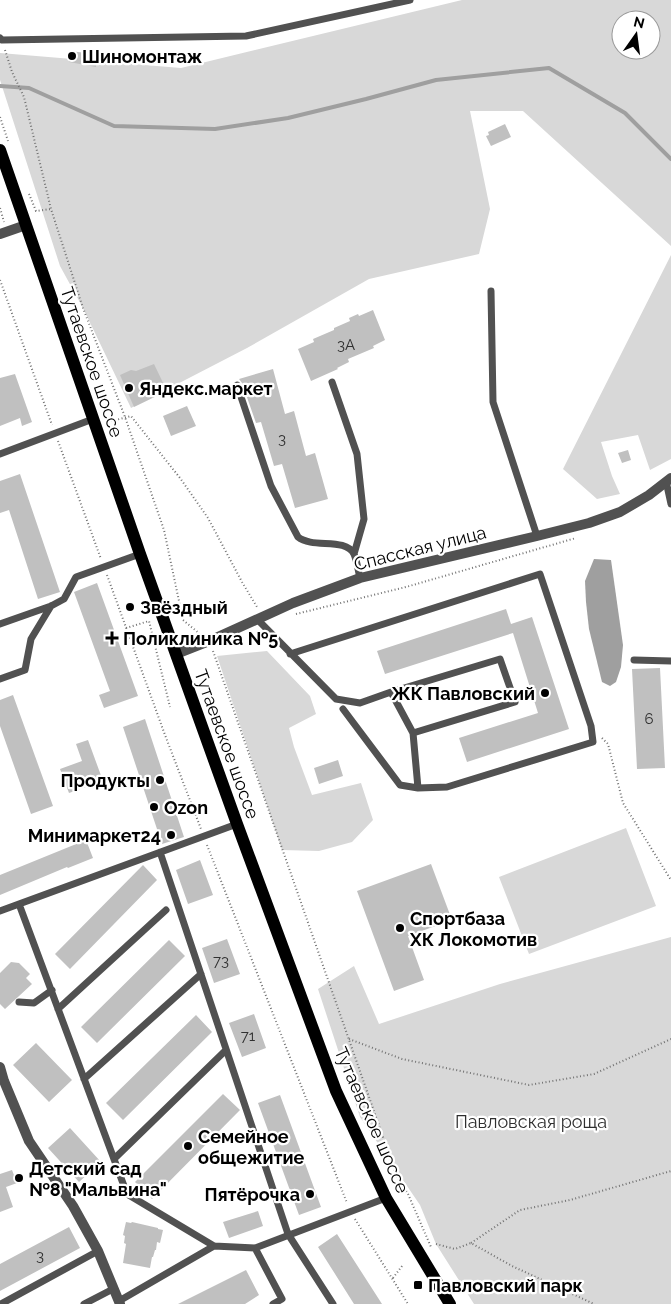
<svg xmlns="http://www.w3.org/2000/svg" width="671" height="1304" viewBox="0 0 671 1304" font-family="Raleway,sans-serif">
<rect width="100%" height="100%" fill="#fff"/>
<path fill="#d8d8d8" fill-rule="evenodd" d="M462 0H671V246L523 111H470L490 209 479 254 369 279 247 348 131 408 83 308 60 266 0 80V53L181 68ZM621 20H651V50H621Z
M671 255V459L650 470 638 435 601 442 612 476 620 494 597 499 563 469Z
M267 651 310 696 316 714 289 728 294 747 312 795 361 783 373 820 352 842 319 851 282 850 217 656Z
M626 828 656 906 529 954 499 877Z
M671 937V1304H474L436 1244 420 1205 360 1117 318 989 354 966 379 1024 500 984Z"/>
<path fill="#9f9f9f" d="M594 559 611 560 623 645 621 667 616 682 610 686 602 682 589 629 586 602 585 581Z"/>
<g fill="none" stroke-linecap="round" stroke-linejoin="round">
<path stroke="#9f9f9f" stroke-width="4" d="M0 86 29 88 114 126 215 129 288 118 366 99 436 80 549 68 625 113 671 159"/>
</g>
<path fill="#c0c0c0" d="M69 51 96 54V67L69 62Z
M505 124 511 137 491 146 486 136 489 135 488 132Z
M373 310 385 340 373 346 374 348 348 359 349 362 337 368 338 369 311 381 298 349 314 342 313 339 334 330V328L350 321 349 318 358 314 359 316Z
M154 364 167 391 134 407 120 375 131 370 136 371Z
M273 369 285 414 294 411 306 456 315 453 328 499 295 508 282 464 274 466 261 422 256 423 242 383 239 379Z
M15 374 32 422 22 426 20 418 0 426V378Z
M187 406 196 426 171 436 163 416Z
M628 450 631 460 622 463 618 453Z
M20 474 60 592 38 599 9 510 0 513V481Z
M97 583 138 696 104 708 99 695 110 691 74 592Z
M506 609 511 624 532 617 569 729 467 762 459 738 538 713 513 633 385 674 377 651Z
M660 668 665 768 637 769 632 669Z
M13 695 53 806 31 814 0 726V700Z
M145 719 184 837 162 844 123 727Z
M88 740 103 781 69 793 60 769 82 761 76 744Z
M338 760 343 776 319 784 314 768Z
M86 840 93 858 68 868 67 867 0 895V875Z
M200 860 213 895 188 904 176 870Z
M431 864 452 920 408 936 424 980 394 991 357 891Z
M143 865 157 880 70 969 55 954Z
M227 939 240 974 214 983 202 948Z
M169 940 185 956 97 1043 81 1027Z
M11 962 19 963 30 974 26 978 32 984 5 1009 0 1004V973Z
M254 1014 266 1048 242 1057 229 1023Z
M196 1015 212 1032 123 1120 106 1103Z
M36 1043 72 1080 49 1102 13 1065Z
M223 1094 240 1110 152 1199 135 1182Z
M280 1095 321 1207 299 1215 258 1103Z
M70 1128 101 1162 79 1182 48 1148Z
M12 1170 17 1183 6 1187 13 1207 0 1212V1174Z
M258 1211 263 1226 229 1238 223 1222Z
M126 1222 131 1223 132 1222 158 1228V1229L163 1230 160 1243 157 1242 156 1250H155L153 1257H152L150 1268 123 1263 126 1244 124 1243 125 1236 123 1235Z
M69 1227 80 1248 0 1291V1264Z
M337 1234 382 1304H354L318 1247Z
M246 1270 259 1295 245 1304H178Z"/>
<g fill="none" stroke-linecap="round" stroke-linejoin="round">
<path stroke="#737373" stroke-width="2" stroke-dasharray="1 2.5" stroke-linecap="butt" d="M5 50 12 72 24 97 51 209 83 308 125 417 164 530 183 620 200 634
M0 117 8 141
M29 194 36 211 51 209
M0 208 4 222
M0 280 52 425
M108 422 131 416 180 478 208 518 242 582 257 607
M58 441 101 559
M107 575 165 735 201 829
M296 614 406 587 576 538
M126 628 149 621 170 707
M213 651 397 1177 408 1194 431 1247
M602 738 608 744 623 803 671 880
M207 845 347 1203
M349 1039 402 1059 529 1085 594 1074 671 1039
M355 1219 408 1304
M471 1243 520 1210 570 1200 671 1171
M436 1244 455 1249 471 1243 512 1266 594 1304
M393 1278 402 1266"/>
<path stroke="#515151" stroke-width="7" d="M0 38 2 40 246 36 410 0
M491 291 493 402 537 536
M332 382 357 454 364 519 354 554
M237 385 271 486 298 537C313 549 345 537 354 554 357 561 358 570 360 578
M0 454 93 419
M666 481 671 504
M257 619 336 699 360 703 391 692 500 659 515 702 413 733 391 692
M0 624 51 606 64 599 76 577 140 554
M290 654 540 574 591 726 593 742 447 787 418 788 400 785 343 709
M634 660 671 661
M0 679 25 670 31 639 51 606
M413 733 418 788
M160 852 288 1234 333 1304
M19 904 127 1194 214 1246 255 1248
M0 911 237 824
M19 1002 34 1003 52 990
M58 1009 166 910
M84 1079 201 974
M114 1159 226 1050
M119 1301 214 1246
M1 1304 98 1251
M84 1304 113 1289
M273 1304 282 1299 255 1248 386 1198"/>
<path stroke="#515151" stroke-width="10" d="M0 234 26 225
M176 654 209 641 293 603 360 578 537 536 589 523 620 512 649 495 671 478
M0 1067 4 1081 29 1141 73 1206 98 1251 120 1304"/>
<path stroke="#000" stroke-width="12" d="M0 150 140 554 237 824 336 1091 386 1198 450 1304"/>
</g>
<g fill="#000" stroke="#fff" stroke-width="2">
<circle cx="72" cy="56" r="5"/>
<circle cx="129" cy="388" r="5"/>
<circle cx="130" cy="607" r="5"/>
<path d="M109.5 630.5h5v5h5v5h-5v5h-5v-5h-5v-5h5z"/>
<circle cx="545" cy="693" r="5"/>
<circle cx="160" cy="780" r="5"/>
<circle cx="154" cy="807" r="5"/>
<circle cx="171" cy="835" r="5"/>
<circle cx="400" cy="928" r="5"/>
<circle cx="188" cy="1146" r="5"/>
<circle cx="19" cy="1178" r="5"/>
<circle cx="310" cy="1194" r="5"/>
<rect x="413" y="1280" width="10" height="10" rx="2.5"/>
</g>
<g text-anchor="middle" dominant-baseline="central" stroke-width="4.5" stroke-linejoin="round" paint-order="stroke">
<g font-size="15" fill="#303030">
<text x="346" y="345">3А</text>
<text x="282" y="439">3</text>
<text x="649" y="719">6</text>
<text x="221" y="961">73</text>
<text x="248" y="1036">71</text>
<text x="40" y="1256">3</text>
</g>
<g font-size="18" font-weight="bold" fill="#000" stroke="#fff" text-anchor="start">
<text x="82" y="56">Шиномонтаж</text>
<text x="139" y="388">Яндекс.маркет</text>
<text x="140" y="607">Звёздный</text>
<text x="123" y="638">Поликлиника №5</text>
<text x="535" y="693" text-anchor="end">ЖК Павловский</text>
<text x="150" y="780" text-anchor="end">Продукты</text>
<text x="164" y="807">Ozon</text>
<text x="161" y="835" text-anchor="end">Минимаркет24</text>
<text x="410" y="918">Спортбаза<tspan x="410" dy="21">ХК Локомотив</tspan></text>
<text x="198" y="1136">Семейное<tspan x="198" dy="21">общежитие</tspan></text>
<text x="29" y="1168">Детский сад<tspan x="29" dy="21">№8 "Мальвина"</tspan></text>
<text x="300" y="1194" text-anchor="end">Пятёрочка</text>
<text x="428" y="1285">Павловский парк</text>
</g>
<g font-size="18" fill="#000" stroke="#fff">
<text transform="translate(92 362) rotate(71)">Тутаевское шоссе</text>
<text transform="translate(420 548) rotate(-14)">Спасская улица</text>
<text transform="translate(227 744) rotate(70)">Тутаевское шоссе</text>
<text transform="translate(372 1120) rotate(66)">Тутаевское шоссе</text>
</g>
<g font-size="18" fill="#2f2f2f" stroke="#fff">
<text x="531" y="1121">Павловская роща</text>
</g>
</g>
<g transform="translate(636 35) rotate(14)"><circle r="24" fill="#ffffff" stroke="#999999"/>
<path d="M0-4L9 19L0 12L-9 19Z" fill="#000000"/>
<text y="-8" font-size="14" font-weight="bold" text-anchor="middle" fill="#000000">N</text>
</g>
</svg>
